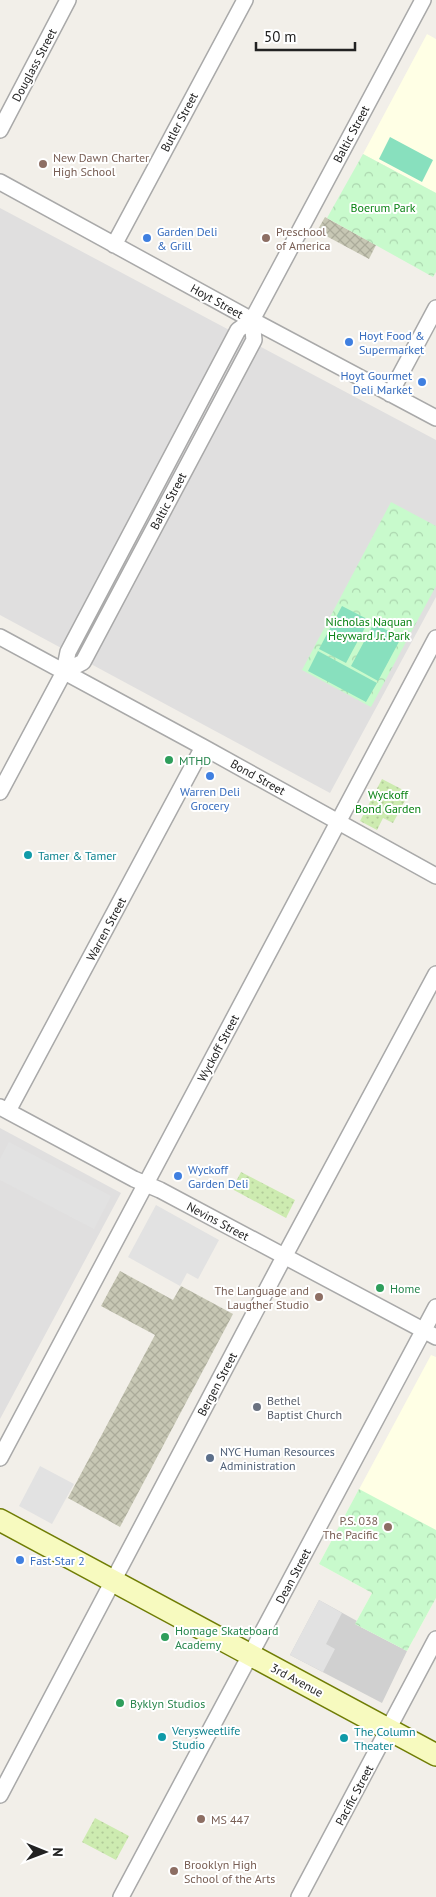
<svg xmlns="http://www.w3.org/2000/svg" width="436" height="1897" viewBox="0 0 436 1897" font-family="'PT Sans',sans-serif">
<defs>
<pattern id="construction-cross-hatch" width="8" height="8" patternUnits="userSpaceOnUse" patternTransform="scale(1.25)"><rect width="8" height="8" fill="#c7c7b4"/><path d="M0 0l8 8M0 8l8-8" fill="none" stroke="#abab9a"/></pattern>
<pattern id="park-crowns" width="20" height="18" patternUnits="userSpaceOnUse" patternTransform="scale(1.25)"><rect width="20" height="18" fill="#c8facc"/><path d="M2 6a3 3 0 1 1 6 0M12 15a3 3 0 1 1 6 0" fill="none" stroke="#acd6af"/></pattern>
<pattern id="garden-dots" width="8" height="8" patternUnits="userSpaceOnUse" patternTransform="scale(1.25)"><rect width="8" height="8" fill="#cdebb0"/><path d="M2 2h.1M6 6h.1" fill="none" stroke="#b0c997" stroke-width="1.8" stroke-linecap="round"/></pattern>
</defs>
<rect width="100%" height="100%" fill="#f2efe9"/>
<path fill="#e0dfdf" d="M0 208 436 440V597L330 793 0 615Z
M0 1128 121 1193 0 1419Z"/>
<path fill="#ffffe5" d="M427 34 436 39V193L363 154Z
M431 1355 436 1357V1598L407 1651 355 1624 372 1593 319 1564Z"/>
<path fill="#d0d0d0" d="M319 1600 357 1621 355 1624 407 1651 382 1703 290 1655Z"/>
<path fill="url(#construction-cross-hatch)" d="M325 217 376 245 369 259 317 231Z
M120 1271 173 1300 181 1286 233 1314 120 1527 68 1498 155 1335 101 1306Z"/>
<path fill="url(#park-crowns)" d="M363 154 436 193V272L433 277 327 218Z
M391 502 436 526V586L371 707 302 670Z
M359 1489 436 1530V1598L407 1651 355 1624 372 1593 319 1564Z"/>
<path fill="url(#garden-dots)" d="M382 779 409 793 393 823 383 818 377 830 360 821Z
M241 1172 295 1200 286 1218 232 1189Z
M95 1818 129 1836 116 1860 82 1842Z"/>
<path fill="#88e0be" d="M390 137 433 160 422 182 379 159Z
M342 606 369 620 346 663 319 649Z
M374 623 401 638 378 681 351 666Z
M318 651 377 683 366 702 308 671Z"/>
<path fill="#e2e2e2" d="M9 1142 111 1196 94 1229 0 1180V1159Z
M156 1205 219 1240 198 1279 187 1273 180 1286 128 1257Z
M40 1466 74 1484 52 1524 19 1506Z
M319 1600 342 1613 326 1644 335 1649 323 1672 290 1655Z"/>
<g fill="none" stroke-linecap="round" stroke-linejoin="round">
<g stroke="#a9a9a9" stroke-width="18">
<path id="street" d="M0 130 68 0
M0 182 252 320 436 418
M114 245 245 0
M390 394 436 308
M0 637 203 747 436 876
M64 672 83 662 254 340 252 320
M0 792 64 672 68 652 238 330 252 320 423 0
M0 1107 134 1179 160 1190 436 1337
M8 1111 203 747
M0 1458 436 638
M0 1795 284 1257 436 974
M121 1897 436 1307
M299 1897 436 1639"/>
</g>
<g stroke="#707d05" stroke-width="24">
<path id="secondary" d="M0 1520 436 1755"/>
</g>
<use href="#street" stroke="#fff" stroke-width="15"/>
<use href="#secondary" stroke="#f7fabf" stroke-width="21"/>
</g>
<g fill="#8d6e63" stroke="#fff" stroke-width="2">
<circle cx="43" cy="164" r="5"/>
<circle cx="266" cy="238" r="5"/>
<circle cx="319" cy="1297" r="5"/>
<circle cx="388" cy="1527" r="5"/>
<circle cx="201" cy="1819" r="5"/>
<circle cx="174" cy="1871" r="5"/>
</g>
<g fill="#3f7fe0" stroke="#fff" stroke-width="2">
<circle cx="147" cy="238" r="5"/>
<circle cx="349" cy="342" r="5"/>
<circle cx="422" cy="382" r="5"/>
<circle cx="210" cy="776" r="5"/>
<circle cx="178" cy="1176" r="5"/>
<circle cx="20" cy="1560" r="5"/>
</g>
<g fill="#2e9e5b" stroke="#fff" stroke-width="2">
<circle cx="169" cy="760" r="5"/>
<circle cx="380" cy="1288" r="5"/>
<circle cx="165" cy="1637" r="5"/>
<circle cx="120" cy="1703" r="5"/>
</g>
<g fill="#0f9aa8" stroke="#fff" stroke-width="2">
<circle cx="28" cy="855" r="5"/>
<circle cx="162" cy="1737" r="5"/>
<circle cx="344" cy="1738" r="5"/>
</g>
<circle fill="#6b7280" stroke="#fff" stroke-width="2" cx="257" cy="1407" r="5"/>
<circle fill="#5c6f8a" stroke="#fff" stroke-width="2" cx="210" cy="1458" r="5"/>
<g text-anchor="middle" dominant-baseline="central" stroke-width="4" stroke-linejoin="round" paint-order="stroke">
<g font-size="12" fill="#222" stroke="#fff">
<text transform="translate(34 65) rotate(-62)">Douglass Street</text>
<text transform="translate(179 122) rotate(-62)">Butler Street</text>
<text transform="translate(351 134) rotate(-62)">Baltic Street</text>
<text transform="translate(217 301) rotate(29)">Hoyt Street</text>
<text transform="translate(168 501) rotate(-62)">Baltic Street</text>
<text transform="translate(258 777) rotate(29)">Bond Street</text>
<text transform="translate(106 929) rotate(-62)">Warren Street</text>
<text transform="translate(218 1048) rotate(-62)">Wyckoff Street</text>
<text transform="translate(218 1221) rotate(28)">Nevins Street</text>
<text transform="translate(217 1384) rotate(-62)">Bergen Street</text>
<text transform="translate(293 1576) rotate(-62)">Dean Street</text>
<text transform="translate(297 1680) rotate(28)">3rd Avenue</text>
<text transform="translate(354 1795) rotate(-62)">Pacific Street</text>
</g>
<g font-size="12" fill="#785e54" stroke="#fff" text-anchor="start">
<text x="53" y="157">New Dawn Charter<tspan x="53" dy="14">High School</tspan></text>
<text x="276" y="231">Preschool<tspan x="276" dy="14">of America</tspan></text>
<text x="309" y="1290" text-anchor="end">The Language and<tspan x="309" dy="14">Laugther Studio</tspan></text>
<text x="378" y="1520" text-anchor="end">P.S. 038<tspan x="378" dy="14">The Pacific</tspan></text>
<text x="211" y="1819">MS 447</text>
<text x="184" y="1864">Brooklyn High<tspan x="184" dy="14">School of the Arts</tspan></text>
</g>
<g font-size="12" fill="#0c8416" stroke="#fff">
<text x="383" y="207">Boerum Park</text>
<text x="369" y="621">Nicholas Naquan<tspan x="369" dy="14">Heyward Jr. Park</tspan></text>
<text x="388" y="794">Wyckoff<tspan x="388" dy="14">Bond Garden</tspan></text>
</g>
<g font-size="12" fill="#366cbe" stroke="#fff" text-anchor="start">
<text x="157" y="231">Garden Deli<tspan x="157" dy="14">&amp; Grill</tspan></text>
<text x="359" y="335">Hoyt Food &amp;<tspan x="359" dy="14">Supermarket</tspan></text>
<text x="412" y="375" text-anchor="end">Hoyt Gourmet<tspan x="412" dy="14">Deli Market</tspan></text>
<text x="210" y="791" text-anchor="middle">Warren Deli<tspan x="210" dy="14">Grocery</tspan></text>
<text x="188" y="1169">Wyckoff<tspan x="188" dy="14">Garden Deli</tspan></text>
<text x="30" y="1560">Fast Star 2</text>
</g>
<g font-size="12" fill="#27864d" stroke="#fff" text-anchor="start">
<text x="179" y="760">MTHD</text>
<text x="390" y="1288">Home</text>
<text x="175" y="1630">Homage Skateboard<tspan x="175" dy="14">Academy</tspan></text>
<text x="130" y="1703">Byklyn Studios</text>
</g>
<g font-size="12" fill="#0d838f" stroke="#fff" text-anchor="start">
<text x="38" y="855">Tamer &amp; Tamer</text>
<text x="172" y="1730">Verysweetlife<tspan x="172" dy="14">Studio</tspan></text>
<text x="354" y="1731">The Column<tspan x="354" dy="14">Theater</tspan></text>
</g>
<g font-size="12" fill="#5b616d" stroke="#fff" text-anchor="start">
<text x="267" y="1400">Bethel<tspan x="267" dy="14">Baptist Church</tspan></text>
</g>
<g font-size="12" fill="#4e5e75" stroke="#fff" text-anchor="start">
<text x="220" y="1451">NYC Human Resources<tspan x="220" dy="14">Administration</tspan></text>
</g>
</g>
<g transform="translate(45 1852) rotate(91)" stroke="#ffffff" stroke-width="4" paint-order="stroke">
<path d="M0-4L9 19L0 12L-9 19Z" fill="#222222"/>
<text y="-8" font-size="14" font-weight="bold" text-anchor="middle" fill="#222222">N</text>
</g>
<path d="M256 42v8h99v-8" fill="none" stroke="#222222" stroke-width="2.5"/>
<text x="264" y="42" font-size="15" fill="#222222" stroke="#ffffff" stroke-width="4" paint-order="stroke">50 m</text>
</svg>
